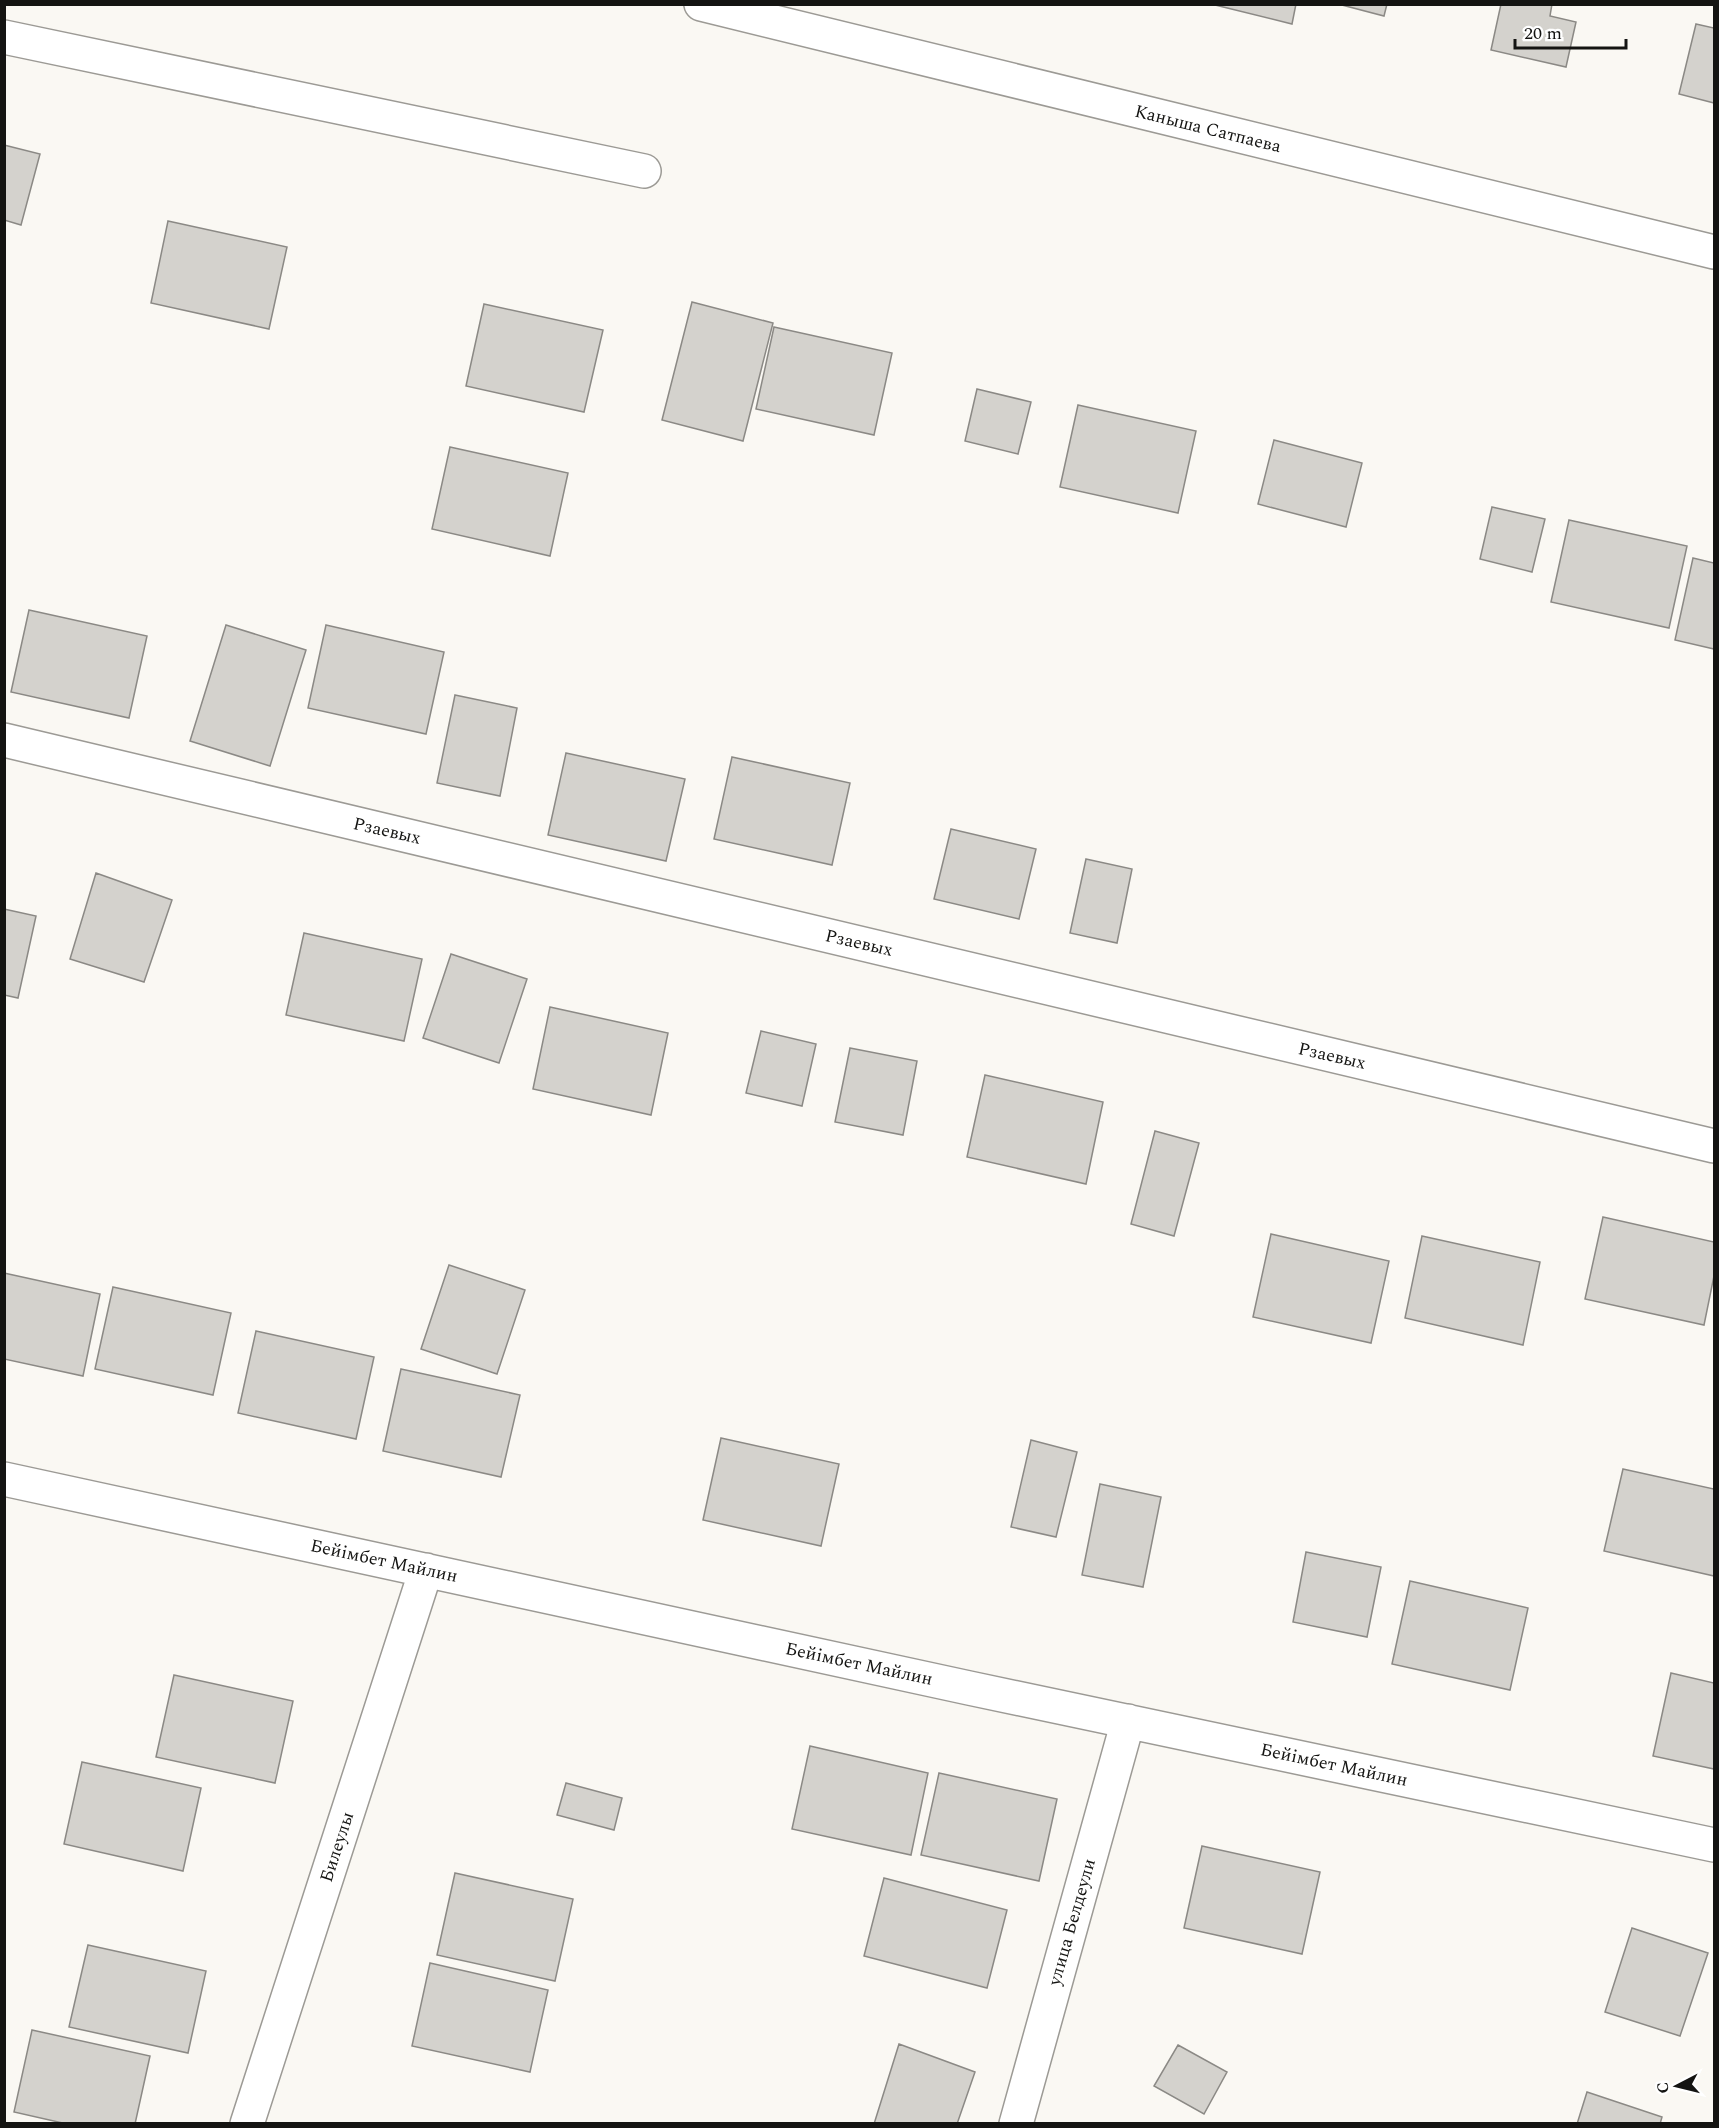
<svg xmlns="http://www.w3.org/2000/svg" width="1719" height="2128" viewBox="0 0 1719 2128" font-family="Spectral,serif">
<rect width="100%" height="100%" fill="#faf8f3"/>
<path fill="#d4d2cd" stroke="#8b8985" stroke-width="1.5" d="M1211 4H1296L1292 24Z
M1338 4H1387L1384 16Z
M1501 4H1552L1550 16 1576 22 1566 67 1491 50Z
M1696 24 1714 28V103L1679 94Z
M4 145 40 154 21 225 4 220Z
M168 221 287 247 269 329 151 303Z
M692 302 773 323 743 441 662 420Z
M484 304 603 330 584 412 466 386Z
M774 327 892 353 874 435 756 409Z
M977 389 1031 402 1018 454 965 441Z
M1078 405 1196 431 1178 513 1060 487Z
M1274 440 1362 463 1346 527 1258 504Z
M450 447 568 473 550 556 432 529Z
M1492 507 1545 519 1532 572 1480 559Z
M1569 520 1687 546 1669 628 1551 602Z
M1693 558 1714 563V649L1675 640Z
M29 610 147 636 129 718 11 692Z
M226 625 306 650 270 766 190 741Z
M326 625 444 652 426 734 308 708Z
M455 695 517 708 500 796 437 783Z
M566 753 685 779 666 861 548 835Z
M732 757 850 783 832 865 714 839Z
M951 829 1036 849 1019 919 934 899Z
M1086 859 1132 869 1117 943 1070 933Z
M96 873 172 900 144 982 70 959Z
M4 909 36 916 18 998 4 995Z
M304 933 422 959 404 1041 286 1015Z
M451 954 527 979 499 1063 423 1038Z
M550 1007 668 1033 651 1115 533 1089Z
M761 1031 816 1044 802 1106 746 1093Z
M850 1048 917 1061 903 1135 835 1122Z
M985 1075 1103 1102 1086 1184 967 1157Z
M1155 1131 1199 1143 1174 1236 1131 1224Z
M1603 1217 1714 1242V1276L1704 1325 1585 1299Z
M1271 1234 1389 1261 1371 1343 1253 1317Z
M1422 1236 1540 1262 1523 1345 1405 1318Z
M449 1265 525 1290 497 1374 421 1349Z
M4 1273 100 1294 83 1376 4 1359Z
M113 1287 231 1313 213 1395 95 1369Z
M256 1331 374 1357 356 1439 238 1413Z
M401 1369 520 1395 501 1477 383 1451Z
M721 1438 839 1464 821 1546 703 1520Z
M1031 1440 1077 1452 1056 1537 1011 1527Z
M1623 1469 1714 1489V1576L1604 1551Z
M1100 1484 1161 1497 1143 1587 1082 1575Z
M1306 1552 1381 1567 1367 1637 1293 1622Z
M1410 1581 1528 1608 1510 1690 1392 1664Z
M1671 1673 1714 1683V1769L1653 1756Z
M174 1675 293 1701 275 1783 156 1757Z
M810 1746 928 1773 911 1855 792 1829Z
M82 1762 201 1788 183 1871 64 1844Z
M939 1773 1057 1799 1039 1881 921 1855Z
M566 1783 622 1798 614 1830 557 1815Z
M1202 1846 1320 1872 1302 1954 1184 1928Z
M455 1873 573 1899 555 1981 437 1955Z
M884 1878 1007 1910 987 1988 864 1956Z
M1632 1928 1708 1953 1680 2036 1605 2012Z
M88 1945 206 1971 188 2053 69 2027Z
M430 1963 548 1990 530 2072 412 2046Z
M32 2030 150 2056 135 2124H67L14 2112Z
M899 2044 975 2072 957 2124H874Z
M1178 2045 1227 2072 1204 2114 1154 2086Z
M1587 2092 1662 2117 1660 2124H1577Z"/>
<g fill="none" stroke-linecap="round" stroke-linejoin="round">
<g stroke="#9c9a95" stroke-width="36">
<path id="minor" d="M701 4 1714 252
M4 37 644 171
M4 740 1714 1146
M4 1479 969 1688 1714 1845
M247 2124 426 1570
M1016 2124 1128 1721"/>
</g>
<use href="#minor" stroke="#fff" stroke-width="33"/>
</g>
<g text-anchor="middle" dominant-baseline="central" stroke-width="4.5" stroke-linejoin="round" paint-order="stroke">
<g font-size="18" fill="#141412" stroke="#fff">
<text transform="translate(1208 129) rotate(14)">Каныша Сатпаева</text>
<text transform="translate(387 831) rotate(13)">Рзаевых</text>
<text transform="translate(859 943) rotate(13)">Рзаевых</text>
<text transform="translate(1332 1056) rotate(13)">Рзаевых</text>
<text transform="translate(384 1561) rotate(12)">Бейімбет Майлин</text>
<text transform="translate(859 1664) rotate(12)">Бейімбет Майлин</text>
<text transform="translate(1334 1765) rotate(12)">Бейімбет Майлин</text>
<text transform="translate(337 1847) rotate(-72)">Билеулы</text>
<text transform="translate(1072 1922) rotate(-74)">улица Белдеули</text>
</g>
</g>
<rect width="1719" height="2128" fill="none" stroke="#141412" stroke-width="12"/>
<g transform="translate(1677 2086) rotate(263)" stroke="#ffffff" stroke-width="4.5" paint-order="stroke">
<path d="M0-4.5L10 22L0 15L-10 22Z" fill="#141412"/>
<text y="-9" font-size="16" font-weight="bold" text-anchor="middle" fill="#141412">С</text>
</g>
<path d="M1515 39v9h111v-9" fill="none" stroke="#141412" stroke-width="3"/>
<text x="1524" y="39" font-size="18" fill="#141412" stroke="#ffffff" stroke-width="4.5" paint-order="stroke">20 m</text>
</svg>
